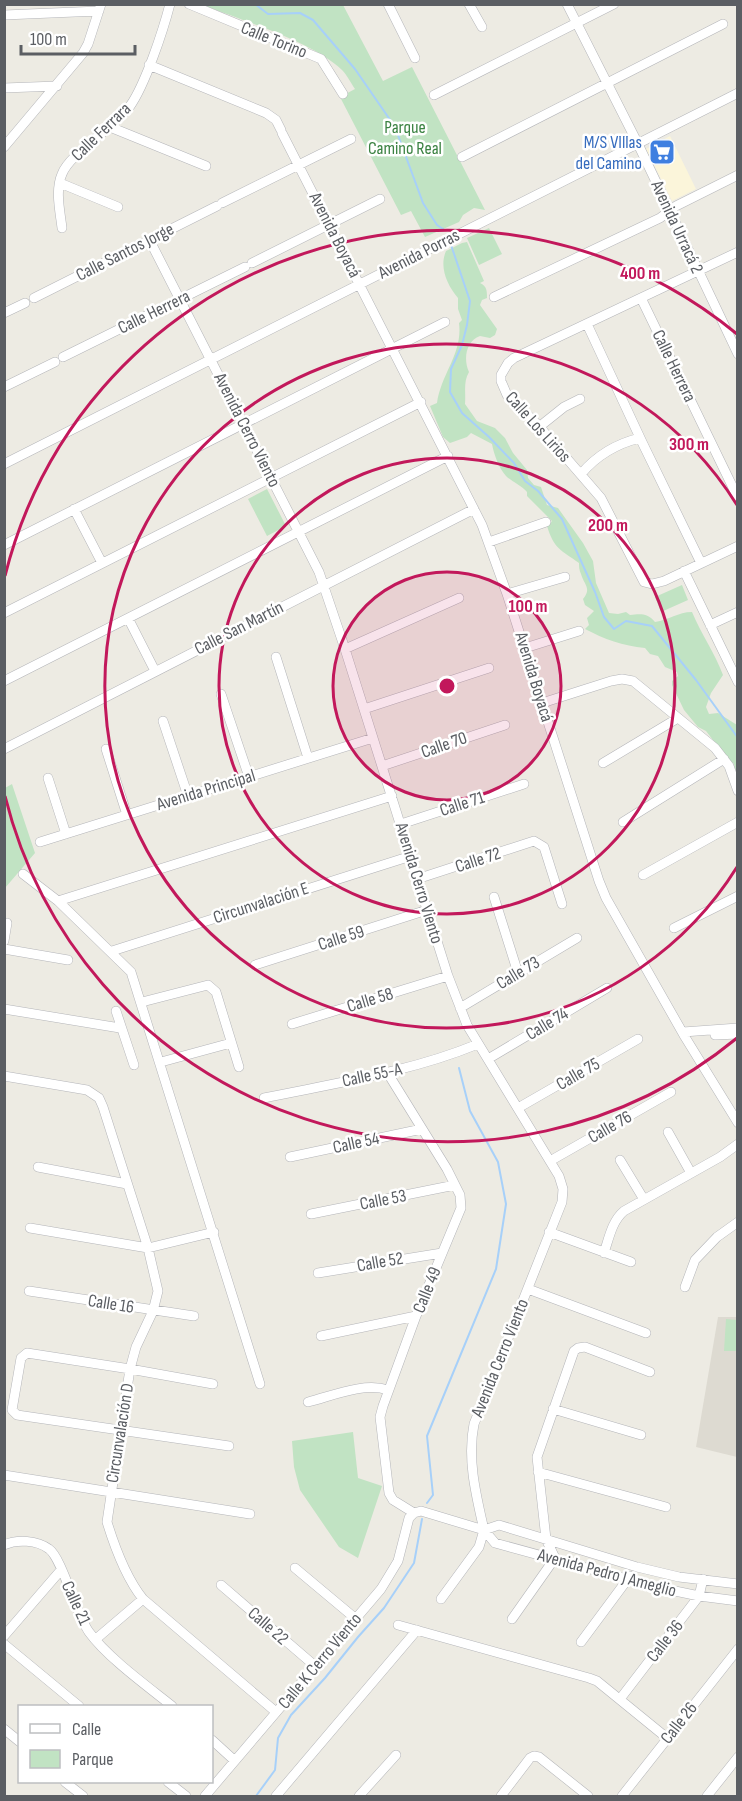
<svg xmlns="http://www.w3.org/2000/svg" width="742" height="1801" viewBox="0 0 742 1801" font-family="'Sofia Sans Condensed',sans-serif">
<rect width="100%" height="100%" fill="#edebe3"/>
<path fill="#fbf5da" d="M670 136 696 189 672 201 646 149Z"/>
<path fill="#dddad1" d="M718 1317H737V1457L696 1447Z"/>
<path fill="#c1e3c3" d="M203 5H343L383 81 412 67 485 210 474 208 463 215 459 222 425 237 411 211 401 215 340 97 355 89C351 83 347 75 342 70 312 41 243 21 203 5Z
M489 228 502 254 479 265 467 238Z
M467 242 484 281 480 283C487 286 487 291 487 298L482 300 480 305 497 329 495 335 490 338 480 336C466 341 463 359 469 372 463 382 466 393 465 404L477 421 495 428 505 438 513 453 527 470 528 478 534 485 541 487 547 505 558 508 583 543 593 561 596 583 609 613 618 614 626 612 630 615C641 614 647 613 655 622 669 620 678 612 692 612 701 634 715 653 723 675L711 693 706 707 709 714 718 713 737 725V768L735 770 734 764 726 757 706 731 698 727 684 710 672 685V681L678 676 677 672 665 667 658 656 650 654 645 648C623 646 604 639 585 629L589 625 587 618 594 611 585 605 583 599C592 588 584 585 581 574 579 570 579 566 579 563 561 550 554 549 547 526L552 521 527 496V492C521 485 511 481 506 476 499 468 494 455 492 444L471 433 467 437 450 443 443 437 430 406 437 403C441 374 463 353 459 323L462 320 458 309V298C447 285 439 267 446 251L462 243Z
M267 489 286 526 267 536 248 499Z
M682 585 688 600 661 612 655 597Z
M12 784 35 853 5 888V788Z
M726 1319 737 1320V1351H724Z
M353 1432 358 1478 382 1486 358 1558 339 1547 300 1490 294 1467 292 1441Z"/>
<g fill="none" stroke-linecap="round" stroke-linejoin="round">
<path stroke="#a7d0f9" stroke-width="2" d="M255 4 268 14 300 13 313 20 355 69 395 127 423 203 437 225 443 229
M451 245 470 301 467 325 462 345 451 369 450 392 462 413 489 437 514 463 525 481 538 491 562 519 595 592 604 617 614 629 626 621 652 626 696 680 738 738
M427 1503 433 1495 427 1436 496 1269 506 1204 498 1162 470 1111 459 1068
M256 1796 275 1770 278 1738 291 1715 325 1678 358 1637 384 1608 414 1563 422 1519"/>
<g stroke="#b4b5b9" stroke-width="10">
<path id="minor" d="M189 4 321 59 343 94
M388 4 415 58
M469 4 482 27
M567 4 638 144 738 354
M4 15 99 11
M149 65 266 113 276 120 281 130
M4 88 57 86
M434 95 614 4
M110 127 206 166
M282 133 482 525 507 594 599 881 606 898 685 1037 738 1123
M4 147 83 53 88 44 101 4
M462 157 723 24
M60 183 118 207
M222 203 351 139
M62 228C60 211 55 190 62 174 70 153 114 128 130 106 145 85 163 31 170 4
M149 239 319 572 345 649 448 976 467 1025 559 1176 563 1189 562 1202 474 1424C467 1459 476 1495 484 1530L479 1547 441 1599
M738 252 514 358 508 363 501 375V381L507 395 537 424 601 498 644 582 652 584 664 581 738 546
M252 263 380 199
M494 297 660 218 676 206 738 175
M34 298 217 206
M641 298 738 498
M4 313 25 303
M587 324 642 442 701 563
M63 357 245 267
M4 387 55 362
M539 427 564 407 580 399
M4 464 738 93
M581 474C597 455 615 444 640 438
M74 509 102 563
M489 542 546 522
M4 545 445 322
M684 571 738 682
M507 594 565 577
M4 613 421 402
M129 620 155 671
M710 625 738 612
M525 648 579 631
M345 649 459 598
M276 657 308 758
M4 681 448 456
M221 694 249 777
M542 703 611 681 622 679 633 681 715 748 729 766 738 791
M364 709 489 668
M163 721 188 796
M4 749 474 509
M106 749 127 815
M603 763 678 718
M382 766 505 725
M48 778 66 834
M623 822 724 759
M401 824 524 784
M40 842 373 738
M23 874 58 901 131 972 260 1384
M643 875 738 822
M417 879 534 841 544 847 562 904
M494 897 518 973
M58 901 392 796
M674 928 738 896
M4 941 7 923
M4 949 68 960
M112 951 411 856
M255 965 427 910
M142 1002 208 985 216 992 239 1067
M460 1008 577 938
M4 1009 120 1028
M116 1011 134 1065
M292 1024 448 976
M683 1032 738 1028
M715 1035 738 1034
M488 1059 607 988
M161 1062 231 1043
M387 1072 447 1169 460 1195 461 1208 416 1316 383 1406 380 1417 389 1493 393 1500 414 1513
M4 1076 87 1090 99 1098 103 1107 148 1248 158 1291 153 1311 136 1347 130 1369 107 1522C115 1548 126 1578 143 1599L276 1712
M264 1098C336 1083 410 1072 478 1044
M518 1108 638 1039
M668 1132 691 1173
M290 1157 422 1129
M620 1160 643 1198
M550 1161 671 1092
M38 1167 127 1184
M311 1214 455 1185
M30 1228 148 1248 214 1232
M549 1232 631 1262
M604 1253C609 1238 612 1221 624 1211L720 1157 738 1144
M318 1273 442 1253
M685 1287 695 1260 717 1237 738 1222
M528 1289 646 1333
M29 1291 194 1316
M321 1336 416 1316
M213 1384 130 1369 27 1353 21 1358 12 1410 17 1415 229 1446
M308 1402C332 1396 364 1382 388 1390
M553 1409 641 1435
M538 1472 666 1507
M4 1475 250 1514
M414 1513 421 1511 484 1530 499 1525 637 1567 679 1577 738 1584
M484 1530 495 1543 656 1587 699 1596 738 1601
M4 1545C17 1539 37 1540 49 1549 62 1558 76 1614 89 1632 107 1657 147 1686 172 1706
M295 1568 356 1619
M221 1585 315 1666
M512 1619 555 1558 546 1539 537 1457 574 1351 578 1348 585 1347 650 1372
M398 1625 589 1678 597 1681 667 1738
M4 1636 61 1570
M96 1639 143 1599
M581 1642 630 1576
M4 1644 79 1706
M620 1699 699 1596 703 1579
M4 1729 20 1742
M212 1740 235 1761
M65 1782 83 1796
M168 1782 186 1796
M205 1796 381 1589 398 1561 409 1518 414 1513
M276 1796 417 1630
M359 1796 396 1755
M501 1796 530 1758 534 1756 539 1757 588 1796
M622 1796 738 1649
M707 1796 738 1757"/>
</g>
<use href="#minor" stroke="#fff" stroke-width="9"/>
</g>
<circle cx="447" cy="686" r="114" fill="#c2185b" fill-opacity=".12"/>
<g fill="none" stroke="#c2185b" stroke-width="3">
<circle cx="447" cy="686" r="114"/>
<circle cx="447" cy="686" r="228"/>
<path d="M737 867A342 342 0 1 1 737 505"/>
<path d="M737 1038A456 456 0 0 1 5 796M5 576A456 456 0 0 1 737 334"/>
</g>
<defs>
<g id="supermarket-square" transform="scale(1.35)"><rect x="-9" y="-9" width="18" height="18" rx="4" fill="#3f7fe0" stroke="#fff"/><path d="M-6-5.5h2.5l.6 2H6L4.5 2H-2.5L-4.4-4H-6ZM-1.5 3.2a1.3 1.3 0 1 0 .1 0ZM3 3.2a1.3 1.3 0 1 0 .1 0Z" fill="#fff"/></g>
</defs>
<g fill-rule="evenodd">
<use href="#supermarket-square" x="662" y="152"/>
</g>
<g text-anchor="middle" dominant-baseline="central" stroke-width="5" stroke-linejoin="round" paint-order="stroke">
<g font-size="18" fill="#5b5e63" stroke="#fff">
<text transform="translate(274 40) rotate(22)">Calle Torino</text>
<text transform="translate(101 132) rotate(-44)">Calle Ferrara</text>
<text transform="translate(677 227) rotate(65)">Avenida Urracá 2</text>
<text transform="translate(335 235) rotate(63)">Avenida Boyacá</text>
<text transform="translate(125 252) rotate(-27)">Calle Santos Jorge</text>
<text transform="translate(419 254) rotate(-27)">Avenida Porras</text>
<text transform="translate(154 312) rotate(-26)">Calle Herrera</text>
<text transform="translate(674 366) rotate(64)">Calle Herrera</text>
<text transform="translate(538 427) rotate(48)">Calle Los Lirios</text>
<text transform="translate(247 430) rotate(63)">Avenida Cerro Viento</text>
<text transform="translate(239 628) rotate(-27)">Calle San Martín</text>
<text transform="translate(534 677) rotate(73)">Avenida Boyacá</text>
<text transform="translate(444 745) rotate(-19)">Calle 70</text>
<text transform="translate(206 790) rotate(-17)">Avenida Principal</text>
<text transform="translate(462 804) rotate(-18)">Calle 71</text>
<text transform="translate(478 860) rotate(-18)">Calle 72</text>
<text transform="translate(419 883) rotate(73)">Avenida Cerro Viento</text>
<text transform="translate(261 903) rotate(-18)">Circunvalación E</text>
<text transform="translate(341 938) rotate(-18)">Calle 59</text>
<text transform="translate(518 973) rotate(-31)">Calle 73</text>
<text transform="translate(370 1000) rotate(-17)">Calle 58</text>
<text transform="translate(547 1024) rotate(-31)">Calle 74</text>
<text transform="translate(578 1074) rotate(-30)">Calle 75</text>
<text transform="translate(372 1075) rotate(-12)">Calle 55-A</text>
<text transform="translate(610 1127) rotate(-30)">Calle 76</text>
<text transform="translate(356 1143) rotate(-12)">Calle 54</text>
<text transform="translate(383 1200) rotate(-11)">Calle 53</text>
<text transform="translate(380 1262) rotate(-10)">Calle 52</text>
<text transform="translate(427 1290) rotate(-68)">Calle 49</text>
<text transform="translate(111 1304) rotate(9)">Calle 16</text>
<text transform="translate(500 1358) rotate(-68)">Avenida Cerro Viento</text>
<text transform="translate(120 1433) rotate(-81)">Circunvalación D</text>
<text transform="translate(607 1573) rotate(15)">Avenida Pedro J Ameglio</text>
<text transform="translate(76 1603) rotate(65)">Calle 21</text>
<text transform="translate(268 1626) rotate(41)">Calle 22</text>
<text transform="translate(665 1641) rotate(-52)">Calle 36</text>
<text transform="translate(320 1661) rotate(-50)">Calle K Cerro Viento</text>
<text transform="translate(679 1723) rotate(-52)">Calle 26</text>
</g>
<g font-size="18" fill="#3b8242" stroke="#fff">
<text x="405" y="127">Parque<tspan x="405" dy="21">Camino Real</tspan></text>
</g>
<g font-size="18" fill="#366cbe" stroke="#fff" text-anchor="end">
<text x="642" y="142">M/S VIllas<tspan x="642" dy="21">del Camino</tspan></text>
</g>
</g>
<circle cx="447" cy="686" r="9" fill="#c2185b" stroke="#fff" stroke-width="3"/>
<g font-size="18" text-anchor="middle" font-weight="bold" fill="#c2185b" stroke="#fff" stroke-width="5" stroke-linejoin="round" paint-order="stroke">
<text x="640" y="279">400 m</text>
<text x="689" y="450">300 m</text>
<text x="608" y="531">200 m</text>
<text x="528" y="612">100 m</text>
</g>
<rect width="742" height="1801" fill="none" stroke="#5b5e63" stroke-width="12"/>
<rect x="18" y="1705" width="195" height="78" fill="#ffffff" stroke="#bdbfc1" stroke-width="1.5"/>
<rect x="30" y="1724" width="30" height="9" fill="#ffffff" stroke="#bdbfc1" stroke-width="1.5"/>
<text x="72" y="1735" font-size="18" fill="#5b5e63">Calle</text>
<rect x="30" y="1750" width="30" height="18" fill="#c1e3c3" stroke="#bdbfc1" stroke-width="1.5"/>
<text x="72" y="1765" font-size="18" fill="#5b5e63">Parque</text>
<path d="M21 45v9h114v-9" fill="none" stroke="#5b5e63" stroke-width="3"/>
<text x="30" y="45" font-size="18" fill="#5b5e63" stroke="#ffffff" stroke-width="4.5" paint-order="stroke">100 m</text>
</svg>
